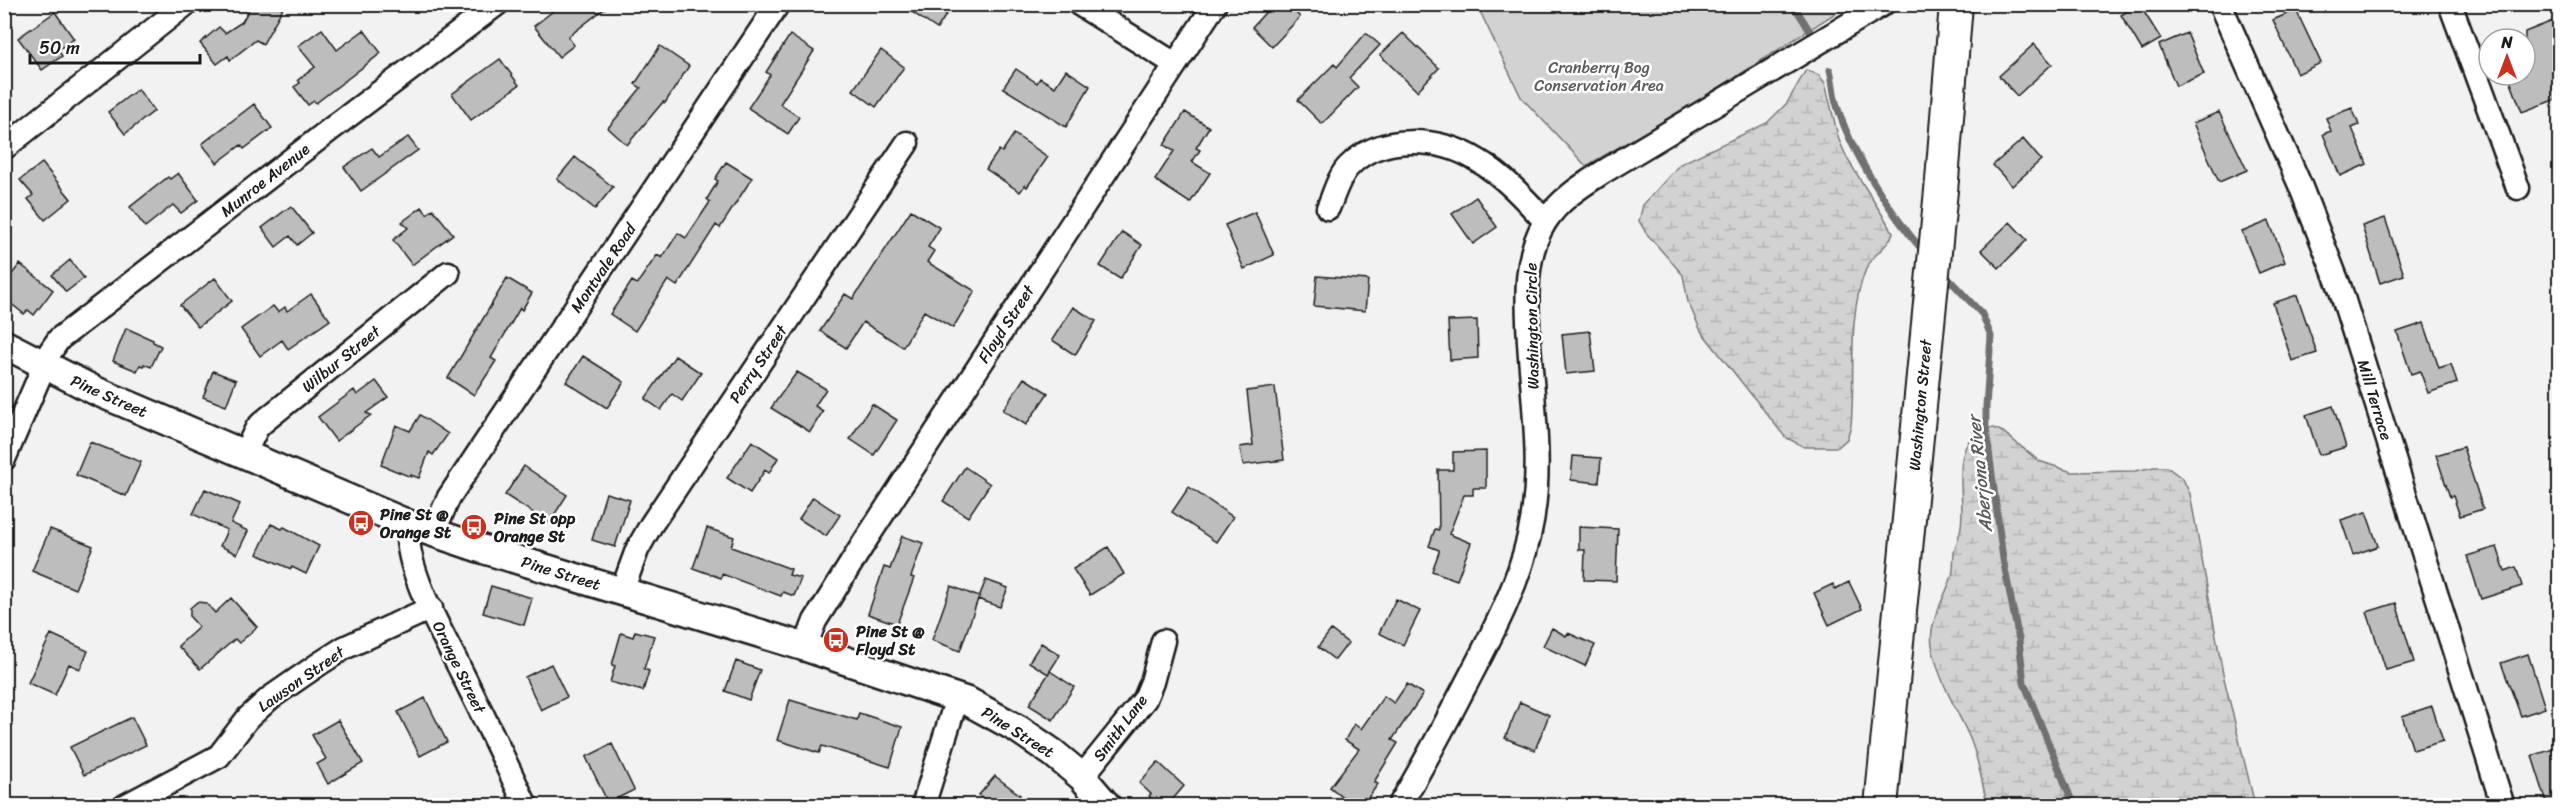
<svg xmlns="http://www.w3.org/2000/svg" width="2564" height="810" viewBox="0 0 2564 810" font-family="Sriracha,sans-serif">
<defs>
<pattern id="wetland-marsh" width="20" height="14" patternUnits="userSpaceOnUse" patternTransform="scale(1.5)"><rect width="20" height="14" fill="#d2d2d2"/><path d="M1 5h8M5 5V1M11 12h8M15 12V8" fill="none" stroke="#b4b4b4"/></pattern>
</defs>
<rect width="100%" height="100%" fill="#f2f2f2"/>
<filter id="ink" filterUnits="userSpaceOnUse"><feTurbulence type="fractalNoise" baseFrequency=".0167" numOctaves="2"/><feDisplacementMap in="SourceGraphic" scale="12" xChannelSelector="R" yChannelSelector="G"/><feConvolveMatrix kernelMatrix="1 2 1 2 8 2 1 2 1" color-interpolation-filters="sRGB"/></filter>
<g filter="url(#ink)">
<path fill="url(#wetland-marsh)" stroke="#777" stroke-width="1.5" d="M1806 70 1819 75 1825 83 1839 140 1848 160 1893 232C1889 248 1872 253 1866 269 1846 319 1856 372 1851 425L1847 439 1838 447H1804L1785 437 1701 331 1688 302 1683 275 1646 233 1639 221 1643 205 1680 164 1767 123 1787 103Z
M1981 428H1994L2003 432 2039 461 2072 472 2135 471 2154 467H2167L2183 479 2190 494 2223 674 2255 805H1987C1982 782 1978 756 1968 734 1955 706 1937 677 1932 645 1928 623 1945 597 1952 576 1954 568 1953 560 1954 553 1956 544 1960 536 1961 526 1966 494 1949 450 1981 428Z"/>
<path fill="#d2d2d2" stroke="#777" stroke-width="1.5" d="M1477 5H1848L1689 107 1586 166 1521 97Z"/>
<g fill="none" stroke-linecap="round" stroke-linejoin="round">
<path stroke="#707070" stroke-width="7" d="M1790 4 1798 12 1811 33
M1830 70C1833 81 1833 92 1836 102 1848 148 1893 217 1924 252
M1944 274 1982 314 1991 336 1986 406V428L2003 559 2019 640 2024 683 2074 806"/>
</g>
<path fill="#bdbdbd" stroke="#1c1c1c" stroke-width="1.5" d="M252 4H285L263 44 256 40 230 60 228 56 217 64 200 43 219 27 225 33 242 22Z
M562 4H610L568 37 574 45 559 57 534 26Z
M900 4H953L937 29Z
M1273 4H1287L1300 17 1272 47 1252 27Z
M2139 4 2161 39 2142 50 2121 15Z
M2296 10 2321 63 2297 74 2273 20Z
M55 12 74 39 58 50 62 56 42 70 18 38Z
M2555 20 2559 31V98L2522 112 2508 75H2525V32Z
M322 29 337 50 364 30 381 53 316 103 314 101 308 105 294 87 300 83 298 80 315 67 298 46Z
M1366 33 1380 45 1349 78 1358 87 1322 124 1298 100 1334 64 1337 67Z
M1403 33 1439 68 1417 91 1380 55Z
M2187 33 2204 74 2176 86 2159 45Z
M790 35 814 51 780 104 799 117 788 134 748 108 770 75 766 72Z
M2034 44 2052 64 2017 96 1999 76Z
M660 46 689 66 665 103 663 102 627 145 608 128 641 88 635 84Z
M881 50 904 67 876 107 853 90Z
M500 59 519 85 471 120 452 94Z
M1016 69 1037 83 1040 78 1055 87 1066 70 1090 86 1066 127 1003 88Z
M138 89 154 111 125 134 108 112Z
M254 104 272 128 244 149 241 145 217 163 202 144Z
M2352 108 2359 125 2352 128 2367 164 2340 176 2323 134 2331 131 2326 118Z
M1185 112 1209 127 1196 148 1200 150 1192 162 1210 173 1190 203 1155 180 1174 151 1164 145Z
M2219 112 2247 170 2219 182 2193 123Z
M1014 134 1048 157 1027 187 1025 185 1020 192 986 169 999 150 1002 152Z
M408 137 418 150 361 191 344 167 372 148 379 157Z
M2023 139 2041 160 2012 186 1993 165Z
M575 157 613 187 595 209 557 179Z
M726 162 752 178 720 228 716 225 677 286 668 280 635 331 610 314 632 281 637 284 657 255 662 258 678 233 686 238 710 202 707 199 718 181 715 179Z
M42 163 71 199 45 220 28 199 33 195 20 180Z
M178 173 198 200 181 213 173 205 145 227 130 207 168 177 170 179Z
M1476 197 1497 227 1473 244 1452 214Z
M291 206 312 233 297 245 290 236 276 247 262 228Z
M422 207 427 214 433 209 453 234 412 265 393 240 408 228 402 222Z
M911 210 940 228 928 247 934 251 927 262 975 291 953 328 924 311 903 347 863 322 846 348 820 331 845 294 853 299Z
M1255 212 1274 255 1244 269 1225 225Z
M2385 218 2404 275 2380 283 2362 226Z
M2269 221 2285 262 2259 273 2242 232Z
M2010 222 2027 240 1999 268 1981 250Z
M1122 232 1142 245 1120 279 1100 266Z
M70 260 84 278 66 292 52 275Z
M20 264 53 290 34 315 28 310 24 314 4 298V284Z
M1317 276 1368 280 1365 311 1314 306Z
M215 278 232 301 198 327 180 305Z
M507 278 532 293 522 310 520 308 491 358 496 361 474 395 448 378Z
M311 294 330 320 288 349 282 340 260 356 241 329 273 306 278 312 285 307 287 311Z
M2297 295 2317 353 2292 361 2273 303Z
M1073 307 1096 321 1075 355 1052 340Z
M1477 320 1478 358 1450 360 1448 321Z
M2424 323 2439 368 2451 364 2457 383 2428 393 2420 371 2411 374 2397 332Z
M126 328 153 340V342L161 346 151 367 144 364 143 366 140 365 137 371 113 361Z
M1590 331 1595 371 1566 374 1562 334Z
M583 356 624 382 607 408 566 382Z
M675 356 701 373 682 401 672 394 661 410 645 399Z
M213 371 236 380 226 406 203 397Z
M797 372 826 389 815 406 823 411 810 432 771 408Z
M1024 378 1048 393 1026 425 1003 410Z
M376 381 388 397 366 413 371 415 336 441 318 417 354 390 357 395Z
M1275 387 1284 460 1243 465 1240 447 1253 445 1247 391Z
M872 404 897 420 874 455 850 439Z
M2333 406 2346 447 2319 455 2306 415Z
M420 415 448 434 433 455 429 452 419 478 411 475V477L381 465 396 425 410 431Z
M752 441 778 458 769 473 765 470 750 493 727 478Z
M90 442 141 462 126 496 76 475Z
M2463 447 2483 509 2460 516 2453 496 2450 497 2436 455Z
M1486 451V488H1473V495H1464L1449 534 1471 543 1457 580 1432 571 1439 552V550L1429 546 1435 529 1439 530 1438 470H1453V452Z
M1573 456 1601 458 1599 483 1571 480Z
M524 466 567 495 549 523 505 495Z
M965 467 990 484 968 517 943 501Z
M1189 487 1233 517 1216 542 1172 512Z
M205 489 240 504 231 523 248 531 237 554 220 546 227 530 193 514Z
M606 493 630 500 615 547 592 540Z
M813 497 840 515 826 536 799 519Z
M2366 512 2378 546 2353 555 2341 520Z
M271 524 282 529 284 527 319 546 306 574 292 567 291 569 257 554Z
M1579 527 1618 529 1616 581 1584 580 1585 550H1579Z
M707 528 734 537 731 547 791 569 789 575 801 578 794 596 783 592 781 596 722 574 721 578 693 568Z
M50 529 93 546 75 589 32 571Z
M902 536 923 543 911 577 914 578 897 624 868 614 884 567 890 569Z
M1108 547 1124 574 1090 595 1073 569Z
M2497 547 2505 571 2516 567 2522 586 2481 599 2467 556Z
M986 580 1008 588 1000 607 978 599 960 651 932 640 951 586 979 597Z
M1849 582 1862 609 1829 625 1814 593 1833 584 1835 589Z
M491 586 532 598 524 625 483 613Z
M231 598 257 627 239 643 235 639 200 669 178 646 199 627 190 617V608L197 602 206 603 215 613Z
M1396 599 1420 611 1403 645 1379 633Z
M2396 603 2414 662 2386 670 2367 612Z
M1552 628 1566 636 1568 633 1595 645 1585 666 1543 646Z
M1331 630 1348 643 1335 660 1318 647Z
M635 631 654 636 644 669 649 671 643 691 610 682 615 666 612 665 621 633 633 637Z
M51 634 88 651 80 669 69 664 55 695 28 683Z
M1041 643 1060 655 1048 674 1029 662Z
M2528 654 2545 708 2521 716 2501 663Z
M736 661 760 670 749 700 725 691Z
M551 664 567 697 541 710 525 677Z
M1050 671 1074 687 1053 720 1029 705Z
M1407 684 1423 694 1392 740 1398 743 1374 782 1378 784 1362 806H1354L1330 787 1359 749 1345 740 1354 724 1361 729 1384 696 1394 703Z
M425 698 447 742 420 756 398 712Z
M790 700 857 720 859 713 902 727 890 767 822 746 819 753 777 740Z
M1520 702 1549 715 1535 750 1505 738Z
M2432 706 2443 741 2413 750 2402 716Z
M132 717 146 745 84 775 70 747Z
M338 720 363 763 328 784 317 764 326 759 312 735Z
M612 744 634 790 608 803 586 757Z
M2559 747V806H2548L2532 756Z
M1158 762 1184 786 1167 806H1160L1149 796 1151 794 1139 783Z
M995 776 1020 795 1012 806H992L979 795Z"/>
<g fill="none" stroke-linecap="round" stroke-linejoin="round">
<g stroke="#1c1c1c" stroke-width="27">
<path id="minor" d="M1079 4 1175 64
M2220 4 2300 185 2340 288 2503 806
M2450 4 2518 188
M4 148 186 4
M1328 208C1334 195 1338 178 1348 167 1380 133 1440 137 1477 160 1503 175 1525 199 1545 221
M244 454 257 428 263 422 448 273
M4 459 50 352 59 339 331 129 497 4
M408 524C403 568 443 634 462 673 484 717 505 761 526 806
M433 533 449 497 778 4
M622 591 637 550 651 525 907 143
M805 647 815 621 867 538 1215 4
M1082 777 1145 699 1152 682 1163 641
M125 806 219 756 248 718 270 698 319 664 344 648 431 608
M923 806 957 698
M1399 806C1423 767 1444 726 1465 686 1490 638 1517 589 1529 536 1544 473 1533 406 1529 342 1527 303 1523 257 1545 222 1559 200 1581 186 1603 172L1883 4"/>
</g>
<g stroke="#1c1c1c" stroke-width="32">
<path id="tertiary" d="M4 344 96 391 408 524 482 549 805 647 969 702 1018 729 1053 753 1082 777 1107 806"/>
</g>
<g stroke="#1c1c1c" stroke-width="36">
<path id="secondary" d="M1881 806 1942 180 1956 4"/>
</g>
<use href="#minor" stroke="#fff" stroke-width="22"/>
<use href="#tertiary" stroke="#fff" stroke-width="27"/>
<use href="#secondary" stroke="#fff" stroke-width="32"/>
</g>
</g>
<defs>
<g id="bus-disc" transform="scale(1.35)"><circle r="9.5" fill="#c8321e" stroke="#fff"/><path d="M-5-6H5V4H4V6H2V4H-2V6H-4V4H-5ZM-3.5-4V0h7V-4ZM-3.5 1.2v1.5H-2V1.2ZM2 1.2v1.5H3.5V1.2Z" fill="#fff"/></g>
</defs>
<g fill-rule="evenodd">
<use href="#bus-disc" x="361" y="523"/>
<use href="#bus-disc" x="474" y="527"/>
<use href="#bus-disc" x="836" y="640"/>
</g>
<g text-anchor="middle" dominant-baseline="central" stroke-width="5" stroke-linejoin="round" paint-order="stroke">
<g font-size="16" fill="#5c5c5c" stroke="#fff">
<text x="1599" y="67">Cranberry Bog<tspan x="1599" dy="18">Conservation Area</tspan></text>
</g>
<g font-size="16" fill="#1c1c1c" stroke="#fff">
<text transform="translate(265 180) rotate(-38)">Munroe Avenue</text>
<text transform="translate(603 268) rotate(-56)">Montvale Road</text>
<text transform="translate(1006 324) rotate(-57)">Floyd Street</text>
<text transform="translate(1532 326) rotate(-91)">Washington Circle</text>
<text transform="translate(341 359) rotate(-39)">Wilbur Street</text>
<text transform="translate(758 364) rotate(-56)">Perry Street</text>
<text transform="translate(109 396) rotate(24)">Pine Street</text>
<text transform="translate(2375 400) rotate(73)">Mill Terrace</text>
<text transform="translate(1920 405) rotate(-85)">Washington Street</text>
<text transform="translate(561 573) rotate(17)">Pine Street</text>
<text transform="translate(459 667) rotate(64)">Orange Street</text>
<text transform="translate(301 679) rotate(-35)">Lawson Street</text>
<text transform="translate(1120 728) rotate(-53)">Smith Lane</text>
<text transform="translate(1018 732) rotate(32)">Pine Street</text>
</g>
<g font-size="16" font-weight="bold" fill="#1c1c1c" stroke="#fff" text-anchor="start">
<text x="380" y="514">Pine St @<tspan x="380" dy="18">Orange St</tspan></text>
<text x="494" y="518">Pine St opp<tspan x="494" dy="18">Orange St</tspan></text>
<text x="856" y="631">Pine St @<tspan x="856" dy="18">Floyd St</tspan></text>
</g>
<g font-size="18" font-style="italic" fill="#5b5b5b" stroke="#fff">
<text transform="translate(1980 474) rotate(-96)">Aberjona River</text>
</g>
</g>
<rect width="2564" height="810" fill="none" stroke="#fff" stroke-width="24"/>
<rect x="12" y="12" width="2540" height="786" fill="none" stroke="#1c1c1c" stroke-width="2" filter="url(#ink)"/>
<g transform="translate(2507 57)"><circle r="28" fill="#ffffff" stroke="#a4a4a4" stroke-width="1.5"/>
<path d="M0-4.5L10 22L0 15L-10 22Z" fill="#c8321e"/>
<text y="-9" font-size="16" font-weight="bold" text-anchor="middle" fill="#1c1c1c">N</text>
</g>
<path d="M30 54v9h170v-9" fill="none" stroke="#1c1c1c" stroke-width="3"/>
<text x="39" y="54" font-size="18" fill="#1c1c1c" stroke="#ffffff" stroke-width="4.5" paint-order="stroke">50 m</text>
</svg>
